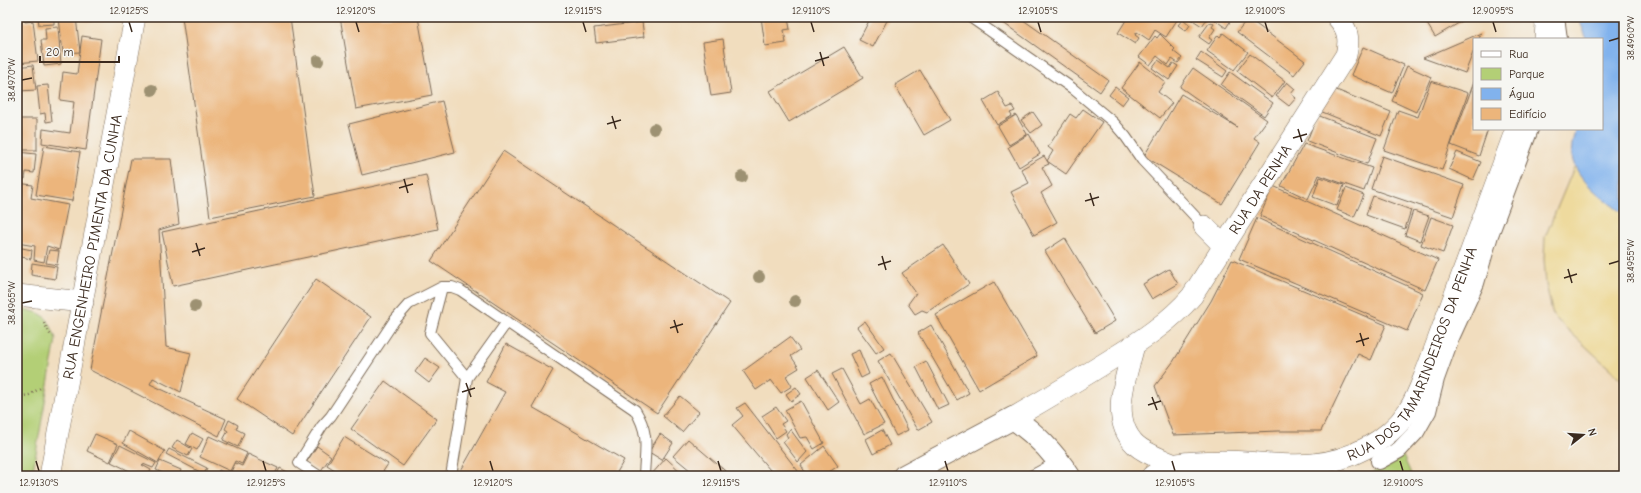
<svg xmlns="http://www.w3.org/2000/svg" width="1641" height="493" viewBox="0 0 1641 493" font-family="'Comic Neue',sans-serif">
<rect width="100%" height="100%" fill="#f6f6f2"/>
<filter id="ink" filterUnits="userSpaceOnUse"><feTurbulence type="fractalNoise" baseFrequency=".025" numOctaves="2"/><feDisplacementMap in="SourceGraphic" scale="8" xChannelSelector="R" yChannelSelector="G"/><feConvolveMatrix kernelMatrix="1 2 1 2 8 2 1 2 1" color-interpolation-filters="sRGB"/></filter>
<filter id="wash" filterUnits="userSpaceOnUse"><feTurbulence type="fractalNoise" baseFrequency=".012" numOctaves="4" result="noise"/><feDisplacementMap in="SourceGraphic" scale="16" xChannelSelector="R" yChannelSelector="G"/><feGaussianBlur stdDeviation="0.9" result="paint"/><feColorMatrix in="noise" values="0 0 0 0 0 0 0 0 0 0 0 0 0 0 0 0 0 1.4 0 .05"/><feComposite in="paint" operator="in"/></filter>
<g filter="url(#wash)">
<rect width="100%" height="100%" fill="#f1ddbe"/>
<path fill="#b3cf76" stroke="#777c4a" d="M17 308C43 313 47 313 56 339L32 476H17Z
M1403 456 1412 476H1366Z"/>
<path fill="#eeda9e" stroke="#94825e" d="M1575 165C1588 186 1605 200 1624 214V382L1553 316 1546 284 1544 259 1545 237Z"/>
<path fill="#81b2ed" stroke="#5e6e86" d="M1578 17H1624V214C1606 201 1576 180 1572 157 1570 148 1574 138 1575 129H1602V39H1587Z"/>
<g id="blocks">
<path fill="#ecb57b" d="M17 17H24L25 22 33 21 38 61 17 63Z
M38 17H54V24L39 25Z
M76 17 80 52 63 53 59 18Z
M81 17H95L92 22 81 20Z
M182 17H290L315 196 210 217Z
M340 17H418L432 95 356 109Z
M761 17H781L782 19 788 18 790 29 784 30 786 43 765 46Z
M871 17H889L873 47 859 40Z
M995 17H1019L1108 80 1100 92Z
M1128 17H1179L1166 37 1155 30 1149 40 1137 32 1135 35 1139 38 1135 44 1118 33Z
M1188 17H1208L1202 26Z
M1211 17H1233L1226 28Z
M1423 17H1469L1435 37Z
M1248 18 1305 61 1294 75 1237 32Z
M1183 19 1190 25 1186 31 1178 25Z
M642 22 644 37 596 43 594 28Z
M1210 22 1214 24 1212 27 1215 29 1209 38 1212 40 1209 44 1199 37Z
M58 27 61 64 44 66 41 40H46L45 28Z
M1223 33 1248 52 1234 70 1207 51 1218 35 1220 37Z
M1481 33 1479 39H1474V50L1465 73 1423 58Z
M1160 34 1175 49 1173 51 1182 58 1178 63 1172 59 1168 65 1157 56 1150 65 1139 57 1155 36 1157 38Z
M82 36 101 39 86 150 42 143 43 129 70 133 74 102 60 100 63 72 77 74Z
M723 39 731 93 711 96 703 42Z
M844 47 863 78 789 122 770 91Z
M1363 47 1404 65 1392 93 1351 75Z
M1201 52 1227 71 1223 77 1196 60Z
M1250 54 1285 81 1272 98 1237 71Z
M1158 60 1170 68 1173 63 1178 66 1169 80 1152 68Z
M1140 62 1165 82 1158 92 1172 103 1160 118 1121 88Z
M33 65 36 90 19 91 17 67Z
M1407 66 1431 77 1416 112 1392 101Z
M1193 68 1267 120 1254 138 1260 142 1222 204 1144 156 1181 94 1237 127 1180 87Z
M920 70 950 120 924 135 895 85Z
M1230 72 1273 103 1264 116 1221 85Z
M1431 81 1468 93 1442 170 1384 150 1398 110 1418 117Z
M1287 82 1295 89 1291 94 1296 98 1289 106 1276 96Z
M1474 82V129H1488L1479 156 1451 145Z
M48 85 52 121 46 122 45 113 40 114 37 86Z
M1115 87 1128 97 1122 105 1109 95Z
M1329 87 1391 112 1381 136 1320 111Z
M998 92 1007 108 1012 106 1015 111 1010 113 1012 116 997 125 983 101Z
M442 101 455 152 362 175 349 124Z
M1083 109 1102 122 1066 174 1047 161 1053 151 1048 147 1070 114 1076 118Z
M1033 112 1042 125 1031 133 1021 120Z
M1016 115 1027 134 1009 145 998 126Z
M1317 115 1377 138 1367 164 1307 141Z
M20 119H37V150H20Z
M1029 134 1040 154 1019 167 1008 147Z
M1304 144 1372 168 1364 191 1319 175 1308 199 1281 186Z
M44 146 80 152 72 201 36 195Z
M503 151 730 303 657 413 431 261Z
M18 152 36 154 34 173 26 172 25 179 17 178Z
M1457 152 1481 162 1473 180 1449 169Z
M1044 156 1049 164 1042 167 1052 186 1041 193 1057 222 1034 235 1011 192 1029 183 1021 169Z
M1382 156 1464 185 1453 217 1371 189Z
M131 159H171L179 224 159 230 166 347 191 353 181 392 153 378 150 384 226 419 219 436 90 370Z
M426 175 438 229 173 286 162 232Z
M1320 177 1344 185 1337 206 1313 197Z
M17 183 33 185 31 198 68 205 59 250 47 246 44 262 34 260 35 246 17 243Z
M1273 186 1438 260 1425 290 1260 216Z
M1346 188 1364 195 1354 217 1337 210Z
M1373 196 1411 210 1405 229 1366 215Z
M1413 211 1429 216 1420 241 1405 235Z
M1431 217 1453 225 1443 253 1421 245Z
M1257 218 1423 293 1407 331 1239 259Z
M1065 238 1115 321 1095 333 1045 251Z
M943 245 969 284 927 312 922 310 915 314 908 304 916 293 902 273Z
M17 247 32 250 31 259 17 256Z
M49 250 59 251 57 265 46 263Z
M1232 260 1386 325 1371 360 1358 354 1321 431H1278L1173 435 1155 386 1173 362 1211 301Z
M32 263 57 267 55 279 31 275Z
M1169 269 1178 284 1152 299 1143 284Z
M316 279 371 317 292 436 237 399Z
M994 282 1037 356 979 390 936 315Z
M865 321 884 348 876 353 857 327Z
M931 325 969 393 957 400 918 333Z
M790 337 800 350 791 356 799 368 786 376 792 386 781 393 771 380 756 390 743 371Z
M506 344 553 370 532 407 624 460 615 476H462L459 474 505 392 486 382Z
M859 350 869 374 861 378 850 354Z
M891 353 932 422 918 430 878 361Z
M425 358 440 368 429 383 415 372Z
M926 361 949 405 938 410 916 367Z
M842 369 861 404 870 399 884 424 864 434 832 374Z
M818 370 839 402 828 410 807 377Z
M882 377 908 430 896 436 869 384Z
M385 381 437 419 403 466 351 429Z
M796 387 801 394 791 401 786 394Z
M680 396 699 412 682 432 663 416Z
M801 401 824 443 814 449 807 437 800 438 785 410Z
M745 403 798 471 793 476H775L732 425 743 416 737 408Z
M776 407 786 421 781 424 786 431 776 438 762 416Z
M229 420 238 425 236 429 244 433 238 447 223 440 228 431 225 429Z
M790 429 807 452 798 462 783 442 788 438 786 434Z
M882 430 890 445 873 454 866 439Z
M129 431 165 451 158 463 123 443Z
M192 433 203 439 197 450 186 444Z
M95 434 118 444 110 462 87 451Z
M660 434 673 443 662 460 649 452Z
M209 436 247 453 242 464 235 461 230 471 200 457Z
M344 437 388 464 380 476H344L327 465Z
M688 439 731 476H697L673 456Z
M177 440 192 449 188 456 172 448Z
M120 445 156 463 153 468 143 464 142 465 151 470 148 476H140L111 462Z
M317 446 331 456 320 472 306 463Z
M824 446 838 466 823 476H807L801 465Z
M169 449 207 468 204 474 166 454Z
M248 454 278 468 274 476H233L230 474 235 463 242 466Z
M666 458 685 476 651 475Z
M160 461 181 470 179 476 171 474 170 476 156 470Z
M280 468 291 474 290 476H276Z
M219 470 231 476H216Z"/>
</g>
</g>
<g filter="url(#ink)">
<use href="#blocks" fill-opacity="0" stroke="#7b6956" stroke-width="1"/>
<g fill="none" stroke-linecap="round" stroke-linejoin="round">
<g stroke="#7b6956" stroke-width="12">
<path id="service" d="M970 17 1072 88 1113 122 1126 137 1142 160 1204 226
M442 287 430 333 467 378 451 476
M467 378 507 322
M319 476 299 463 322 426 331 416 394 321 409 304 442 287H452L460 290 635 410C650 434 645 449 644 476
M1031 476 1059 461"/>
</g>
<g stroke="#7b6956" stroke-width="18">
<path id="pedestrian" d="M1556 17 1559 39
M1379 461 1399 450 1416 432 1428 411 1436 379 1450 340 1476 283 1490 235 1530 129"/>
</g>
<g stroke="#7b6956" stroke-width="22">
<g id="minor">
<path d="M1544 17 1546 24 1545 39"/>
<path d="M1204 226 1224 246"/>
<path d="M17 295 83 302"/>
<path d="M1134 345C1127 376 1108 418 1136 445 1146 454 1162 459 1174 465"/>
<path id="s1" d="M1013 418C1046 399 1078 380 1110 360 1139 342 1170 322 1192 296L1346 55C1350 39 1348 29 1337 17"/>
<path id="s2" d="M50 476 135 17"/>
<path id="s3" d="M1152 476C1159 472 1166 467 1174 465 1185 461 1209 462 1222 461 1252 461 1283 467 1313 464 1348 461 1388 442 1408 411 1417 398 1422 382 1428 367L1516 129"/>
</g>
</g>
<g stroke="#7b6956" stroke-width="24">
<path id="secondary" d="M904 476 1013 418C1036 434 1054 453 1069 476"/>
</g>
<path stroke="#7b6956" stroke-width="2.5" stroke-dasharray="1 3" stroke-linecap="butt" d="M44 323 51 336
M17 397 29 395 42 387
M17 475 26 476"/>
<use href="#service" stroke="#fff" stroke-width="10"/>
<use href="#pedestrian" stroke="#fff" stroke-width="16"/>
<use href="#minor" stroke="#fff" stroke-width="21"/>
<use href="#secondary" stroke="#fff" stroke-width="22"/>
</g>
<g fill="#9d9172">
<circle cx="318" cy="61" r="6"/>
<circle cx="152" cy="90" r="6"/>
<circle cx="654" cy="129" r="6"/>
<circle cx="742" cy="177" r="6"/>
<circle cx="759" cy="277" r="6"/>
<circle cx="795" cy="301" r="6"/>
<circle cx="195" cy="306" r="6"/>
</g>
</g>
<path fill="none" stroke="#3b2a1e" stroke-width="1.5" d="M129 22 132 32M356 22 359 32M583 22 586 32M811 22 814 32M1038 22 1041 32M1265 22 1268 32M1493 22 1496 32M1609 41 1619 38M820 52 824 66M815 61 829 57M22 80 32 78M612 116 616 129M607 124 621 120M1298 129 1302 142M1293 138 1307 134M404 179 408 193M399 188 413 184M1090 193 1094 206M1085 201 1099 197M196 243 200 256M192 252 205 248M882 256 886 270M1609 264 1619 261M878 265 891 261M1568 269 1572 283M1564 278 1577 274M22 303 32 301M674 320 678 333M670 328 683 324M1360 333 1364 346M1356 342 1369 338M466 383 471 397M462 392 475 388M1152 397 1157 410M1148 405 1161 401M36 461 39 471M263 461 266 471M490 461 493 471M718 461 721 471M945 461 948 471M1172 461 1175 471M1400 461 1403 471"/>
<g text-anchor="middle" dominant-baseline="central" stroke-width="3" stroke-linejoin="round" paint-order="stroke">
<g font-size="15" fill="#3b2a1e" stroke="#f6f6f2">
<text stroke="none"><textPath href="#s1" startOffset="344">RUA DA PENHA</textPath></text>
<text stroke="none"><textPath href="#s2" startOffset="233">RUA ENGENHEIRO PIMENTA DA CUNHA</textPath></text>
<text stroke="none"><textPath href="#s3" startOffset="326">RUA DOS TAMARINDEIROS DA PENHA</textPath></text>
</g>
</g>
<rect width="1641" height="493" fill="none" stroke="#f6f6f2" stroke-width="44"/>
<rect x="1473" y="38" width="130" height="92" fill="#f6f6f2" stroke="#aba49d"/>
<rect x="1481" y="51" width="20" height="6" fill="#ffffff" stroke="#aba49d"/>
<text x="1509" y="58" font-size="12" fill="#3b2a1e">Rua</text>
<rect x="1481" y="68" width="20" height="12" fill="#b3cf76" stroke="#aba49d"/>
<text x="1509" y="78" font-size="12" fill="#3b2a1e">Parque</text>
<rect x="1481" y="88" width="20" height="12" fill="#81b2ed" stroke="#aba49d"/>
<text x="1509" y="98" font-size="12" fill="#3b2a1e">Água</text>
<rect x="1481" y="108" width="20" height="12" fill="#ecb57b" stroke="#aba49d"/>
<text x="1509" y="118" font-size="12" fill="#3b2a1e">Edifício</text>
<g transform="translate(1583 435) rotate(73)" stroke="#f6f6f2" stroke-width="3" paint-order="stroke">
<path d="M0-3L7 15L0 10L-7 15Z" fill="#3b2a1e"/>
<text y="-6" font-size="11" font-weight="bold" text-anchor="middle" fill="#3b2a1e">N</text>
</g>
<path d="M40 56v6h79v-6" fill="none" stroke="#3b2a1e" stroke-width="2"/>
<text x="46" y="56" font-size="12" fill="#3b2a1e" stroke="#f6f6f2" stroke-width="3" paint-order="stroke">20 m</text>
<rect x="22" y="22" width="1597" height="449" fill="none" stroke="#3b2a1e" stroke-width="1.5"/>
<g font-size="10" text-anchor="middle" fill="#3b2a1e">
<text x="129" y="14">12.9125°S</text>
<text x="356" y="14">12.9120°S</text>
<text x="583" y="14">12.9115°S</text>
<text x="811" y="14">12.9110°S</text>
<text x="1038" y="14">12.9105°S</text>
<text x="1265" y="14">12.9100°S</text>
<text x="1493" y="14">12.9095°S</text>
<text transform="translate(1630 38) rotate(-90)" y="4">38.4960°W</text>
<text transform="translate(11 80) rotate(-90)" y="4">38.4970°W</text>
<text transform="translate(1630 261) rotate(-90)" y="4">38.4955°W</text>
<text transform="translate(11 303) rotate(-90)" y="4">38.4965°W</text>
<text x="39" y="486">12.9130°S</text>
<text x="266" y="486">12.9125°S</text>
<text x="493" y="486">12.9120°S</text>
<text x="721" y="486">12.9115°S</text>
<text x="948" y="486">12.9110°S</text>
<text x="1175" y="486">12.9105°S</text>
<text x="1403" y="486">12.9100°S</text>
</g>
</svg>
